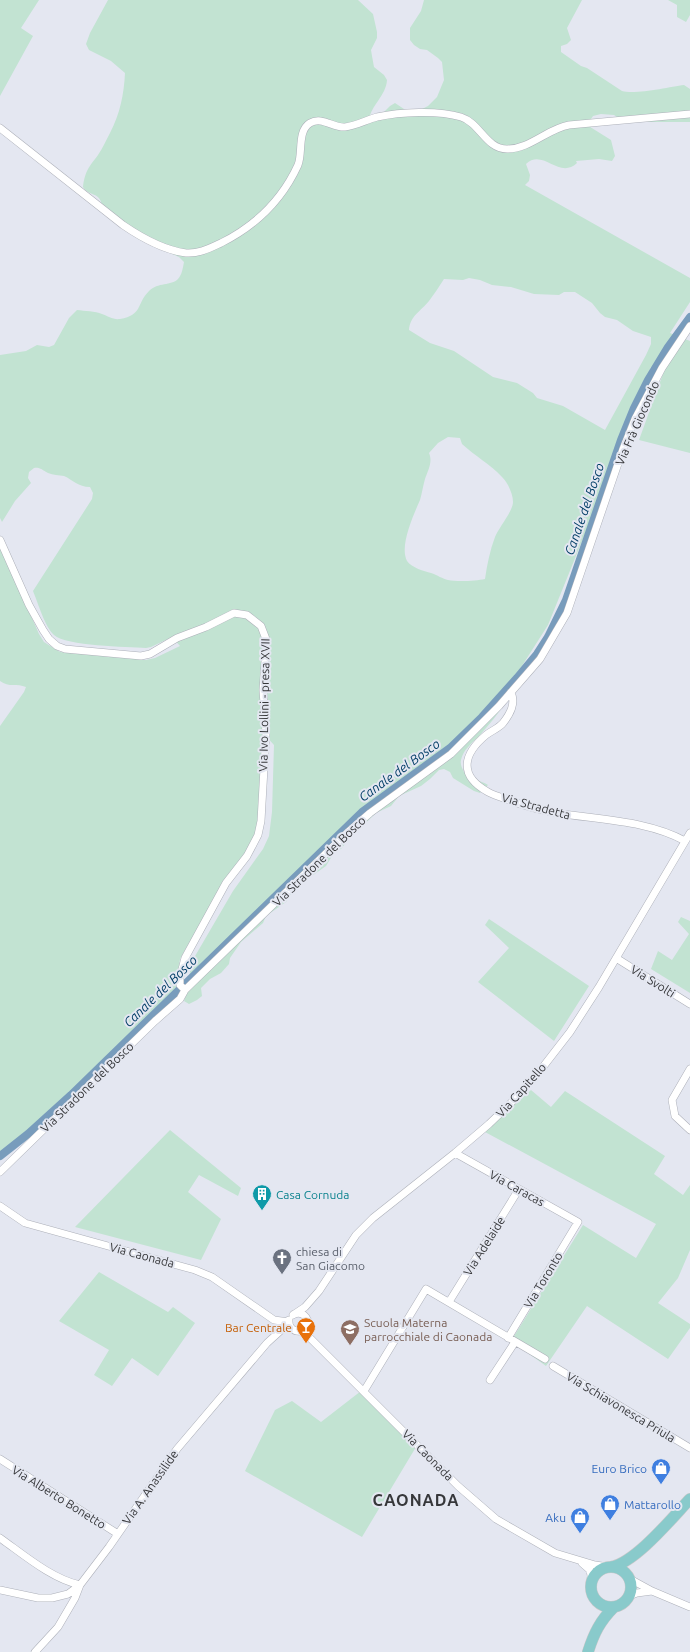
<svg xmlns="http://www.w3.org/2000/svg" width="690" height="1652" viewBox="0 0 690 1652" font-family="Ubuntu,sans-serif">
<rect width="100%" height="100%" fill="#e4e7f1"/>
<path fill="#c2e3d2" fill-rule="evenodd" d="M0 0H39L21 28 33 36 0 96Z
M108 0H358L373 14 377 32V38L371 50 372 56 374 67 384 75 387 80C386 96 371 105 369 120L374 122 390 106 395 103 407 111H418L428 106 437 97 444 80 442 62 438 58 427 50 420 49 414 45 410 40V28L421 11 424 0H582L567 28 571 40 567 44 561 46V52L581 66 587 68 622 91C635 95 669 87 684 85L690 89V122H636L623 121 614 115 601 114 593 116 587 125 611 140 615 156 612 161 599 159 576 161 577 163C559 180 543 148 526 164L530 175 529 181 525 185 690 278V302L670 333 690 341V453L639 440 664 371 651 367 636 404 610 461 595 509 548 625 520 669 508 683 504 695 506 701C499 713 489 725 479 736 472 743 463 750 461 760 460 764 462 768 464 772 471 780 480 780 488 785L480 793 474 791 453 778 450 772 444 769 439 770 430 779 421 786 399 796 391 806 376 813 349 839 341 849 335 851 326 866 302 883 293 891 286 902 266 916 263 923 241 942 230 958 229 964 221 973 210 979 201 988 202 996 197 1000 189 1004 184 1001 188 989 191 963 233 891 263 849 269 836 272 812 274 745 263 733 258 833 224 885 185 950 180 959 175 994 35 1128 0 1155V726L24 692 26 687C17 683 9 688 0 681V545L39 634 44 642 60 652 146 660 155 658 180 646 172 637 151 647 146 648C127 647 66 646 54 635 45 627 38 603 33 591L92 499 93 493 90 487C78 487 73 480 64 476 59 475 53 475 48 473 42 470 40 467 34 468L29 472 28 478 31 483 15 501 2 522 0 518V355L26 351 37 345 49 347 54 345 69 318 77 310C85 311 95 311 102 314 108 316 113 320 120 319 143 315 136 304 149 291 158 282 171 286 178 279 182 275 183 267 184 262L179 257 138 239 102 206C100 191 89 197 83 187 85 171 89 167 98 155 103 148 106 140 110 133 120 114 124 94 125 73L111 61 89 50 86 44 90 33ZM469 278 480 280 492 285 511 287 534 294 559 295 564 292H575L592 303 600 313 605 317 617 320 633 331 651 337V344L646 355 605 430 563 406 537 398 533 393 517 383 493 377 454 351 430 343 409 330C410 316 421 311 429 301 434 294 439 287 444 279L463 280ZM448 437 460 438 462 444C475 456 490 464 502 477 508 483 513 494 513 502 513 511 499 527 495 537 490 550 487 565 485 579 476 581 457 582 448 580 443 579 437 575 431 573 424 571 412 568 407 561 399 546 414 514 420 500 422 493 423 486 425 479 428 470 433 462 429 453L438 443Z
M668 0H690V15L686 22 677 17V5Z
M681 917 690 921V993L651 969 658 951 672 960 689 934 678 922Z
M489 919 589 986 554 1041 478 982 509 948 485 925Z
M531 1090 551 1107 565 1091 665 1156 654 1174 683 1195 690 1185V1250L678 1278 658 1303 690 1324V1328L668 1359 587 1306 546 1366 511 1341 583 1225 636 1258 656 1224 485 1132Z
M170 1130 241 1188 238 1196 199 1175 188 1192 221 1219 201 1260 75 1227Z
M99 1272 168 1312 173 1307 195 1323 158 1376 132 1358 112 1386 94 1375 109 1350 59 1321Z
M361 1391 416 1447 362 1537 245 1471 275 1410 292 1401 321 1422Z"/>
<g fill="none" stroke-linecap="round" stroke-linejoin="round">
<path stroke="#789cbc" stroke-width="8" d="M0 1156 28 1134 71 1095 362 812 450 748 482 717 517 678 537 654 548 637 566 600 621 440 634 408 648 380 668 347 690 317"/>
<g stroke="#adb0b9" stroke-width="8">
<path id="street" d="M0 128 123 225C142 238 163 250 186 253 199 254 210 248 221 243 255 226 282 200 298 165 303 153 297 131 310 123 322 116 333 128 345 127 356 126 366 120 377 117 400 112 438 110 461 117 480 123 486 149 507 149 530 149 547 129 569 125L690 114
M0 540 29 605 43 630 49 639 57 646 65 649 141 656 150 654 177 638 206 627 234 613 247 615 261 626 266 639V647L263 690 266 733 261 821 258 835 247 856 226 883 185 958 180 977V985L185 990
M511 692C516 704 510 714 503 723 499 728 491 731 486 735 462 755 459 776 488 792 497 797 508 799 517 803 570 822 636 814 685 841
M616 958 690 1004
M690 1069 672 1100 675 1116 690 1130
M455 1153 578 1222 508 1338
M0 1172 155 1021 180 999 185 990 347 833 370 813 451 754 499 706 540 659 567 613 623 449 635 419 662 368 690 326
M0 1206 25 1223 195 1270 212 1277 274 1320 289 1322
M449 1302 519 1189
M293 1315 305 1307 319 1291 356 1235 373 1218 455 1153 489 1124 516 1098 539 1072 570 1032 599 987 690 833
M289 1320C288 1328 294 1332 301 1331L307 1325 308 1321C305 1314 301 1312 294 1314
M301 1331 311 1339 458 1486 496 1519 555 1553 595 1565 609 1567
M553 1366 690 1448
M490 1380 515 1342
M364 1391 426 1289 545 1359
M0 1459 118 1534
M0 1538C24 1555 52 1579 80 1585L75 1598 58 1627 35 1652
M582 1563 590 1570 592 1581
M630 1579 652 1591 690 1607
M0 1590 38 1598H52L68 1594 80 1585 109 1547 177 1449 267 1343 289 1323
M629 1596 637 1593 652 1591"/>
</g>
<g stroke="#c7c7c8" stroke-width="12">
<path id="primary" d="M611 1567C635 1563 672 1518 690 1499
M591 1587a20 20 0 1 1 40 0a20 20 0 1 1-40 0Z
M588 1652C594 1633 600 1621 614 1607"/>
</g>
<use href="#street" stroke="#fff" stroke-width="7"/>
<use href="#primary" stroke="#89cacb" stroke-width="11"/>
</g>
<defs>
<g id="building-pin" transform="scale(1)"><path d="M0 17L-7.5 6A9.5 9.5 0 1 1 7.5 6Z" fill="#0f9aa8" stroke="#e4e7f1"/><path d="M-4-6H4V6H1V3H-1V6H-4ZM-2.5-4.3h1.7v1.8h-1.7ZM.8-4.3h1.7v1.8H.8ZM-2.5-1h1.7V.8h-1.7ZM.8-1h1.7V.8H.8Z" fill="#fff"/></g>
<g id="church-pin" transform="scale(1)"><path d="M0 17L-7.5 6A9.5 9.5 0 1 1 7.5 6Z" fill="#6b7280" stroke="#e4e7f1"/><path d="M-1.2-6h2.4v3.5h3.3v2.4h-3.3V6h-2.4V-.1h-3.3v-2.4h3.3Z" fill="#fff"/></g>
<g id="bar-pin" transform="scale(1)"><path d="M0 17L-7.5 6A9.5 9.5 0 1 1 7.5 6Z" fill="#e8710a" stroke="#e4e7f1"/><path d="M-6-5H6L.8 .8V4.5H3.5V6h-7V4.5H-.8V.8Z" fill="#fff"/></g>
<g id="school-pin" transform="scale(1)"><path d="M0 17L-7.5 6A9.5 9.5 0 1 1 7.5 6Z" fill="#8d6e63" stroke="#e4e7f1"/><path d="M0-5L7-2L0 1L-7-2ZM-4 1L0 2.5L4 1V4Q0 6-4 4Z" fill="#fff"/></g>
<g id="shop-pin" transform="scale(1)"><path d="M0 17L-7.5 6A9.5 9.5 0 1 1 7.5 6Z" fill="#3f7fe0" stroke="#e4e7f1"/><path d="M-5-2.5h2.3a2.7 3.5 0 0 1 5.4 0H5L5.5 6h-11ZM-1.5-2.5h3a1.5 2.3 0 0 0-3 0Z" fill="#fff"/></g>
</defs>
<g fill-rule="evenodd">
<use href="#building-pin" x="262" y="1194"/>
<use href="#church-pin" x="282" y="1258"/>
<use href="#bar-pin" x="306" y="1327"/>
<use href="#school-pin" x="350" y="1329"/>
<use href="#shop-pin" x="661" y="1468"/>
<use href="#shop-pin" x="610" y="1504"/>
<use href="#shop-pin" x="580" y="1517"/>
</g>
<g text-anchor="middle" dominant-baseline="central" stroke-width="4" stroke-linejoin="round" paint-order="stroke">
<g font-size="12" fill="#36373a" stroke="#e4e7f1">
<text transform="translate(637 423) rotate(-66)">Via Frà Giocondo</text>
<text transform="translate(264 705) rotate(-89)">Via Ivo Lollini - presa XVII</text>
<text transform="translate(536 806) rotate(15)">Via Stradetta</text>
<text transform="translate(319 861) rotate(-44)">Via Stradone del Bosco</text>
<text transform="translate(653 981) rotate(32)">Via Svolti</text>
<text transform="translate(87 1087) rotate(-44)">Via Stradone del Bosco</text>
<text transform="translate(521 1090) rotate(-48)">Via Capitello</text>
<text transform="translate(517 1188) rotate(29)">Via Caracas</text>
<text transform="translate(484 1246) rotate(-58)">Via Adelaide</text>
<text transform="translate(142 1255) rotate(15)">Via Caonada</text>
<text transform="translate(543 1280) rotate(-59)">Via Toronto</text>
<text transform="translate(621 1407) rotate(31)">Via Schiavonesca Priula</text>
<text transform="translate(428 1455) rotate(45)">Via Caonada</text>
<text transform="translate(150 1487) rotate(-55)">Via A. Anassilide</text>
<text transform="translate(59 1497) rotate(32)">Via Alberto Bonetto</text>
</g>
<g font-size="12" fill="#0d838f" stroke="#e4e7f1" text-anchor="start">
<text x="276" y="1194">Casa Cornuda</text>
</g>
<g font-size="12" fill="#5b616d" stroke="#e4e7f1" text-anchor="start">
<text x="296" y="1251">chiesa di<tspan x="296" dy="14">San Giacomo</tspan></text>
</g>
<g font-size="12" fill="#785e54" stroke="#e4e7f1" text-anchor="start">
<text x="364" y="1322">Scuola Materna<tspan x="364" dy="14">parrocchiale di Caonada</tspan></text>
</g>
<g font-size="12" fill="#c56008" stroke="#e4e7f1" text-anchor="end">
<text x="292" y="1327">Bar Centrale</text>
</g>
<g font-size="12" fill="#366cbe" stroke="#e4e7f1" text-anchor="end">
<text x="647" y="1468">Euro Brico</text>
<text x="624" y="1504" text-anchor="start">Mattarollo</text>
<text x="566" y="1517">Aku</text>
</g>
<g font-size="13" font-style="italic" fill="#003d66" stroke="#e4e7f1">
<text transform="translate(584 509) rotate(-71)">Canale del Bosco</text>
<text transform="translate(399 770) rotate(-36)">Canale del Bosco</text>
<text transform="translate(160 991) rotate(-44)">Canale del Bosco</text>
</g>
<g font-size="16" font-weight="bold" letter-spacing="1" fill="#36373a" stroke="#e4e7f1">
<text x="416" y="1500">CAONADA</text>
</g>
</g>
</svg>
